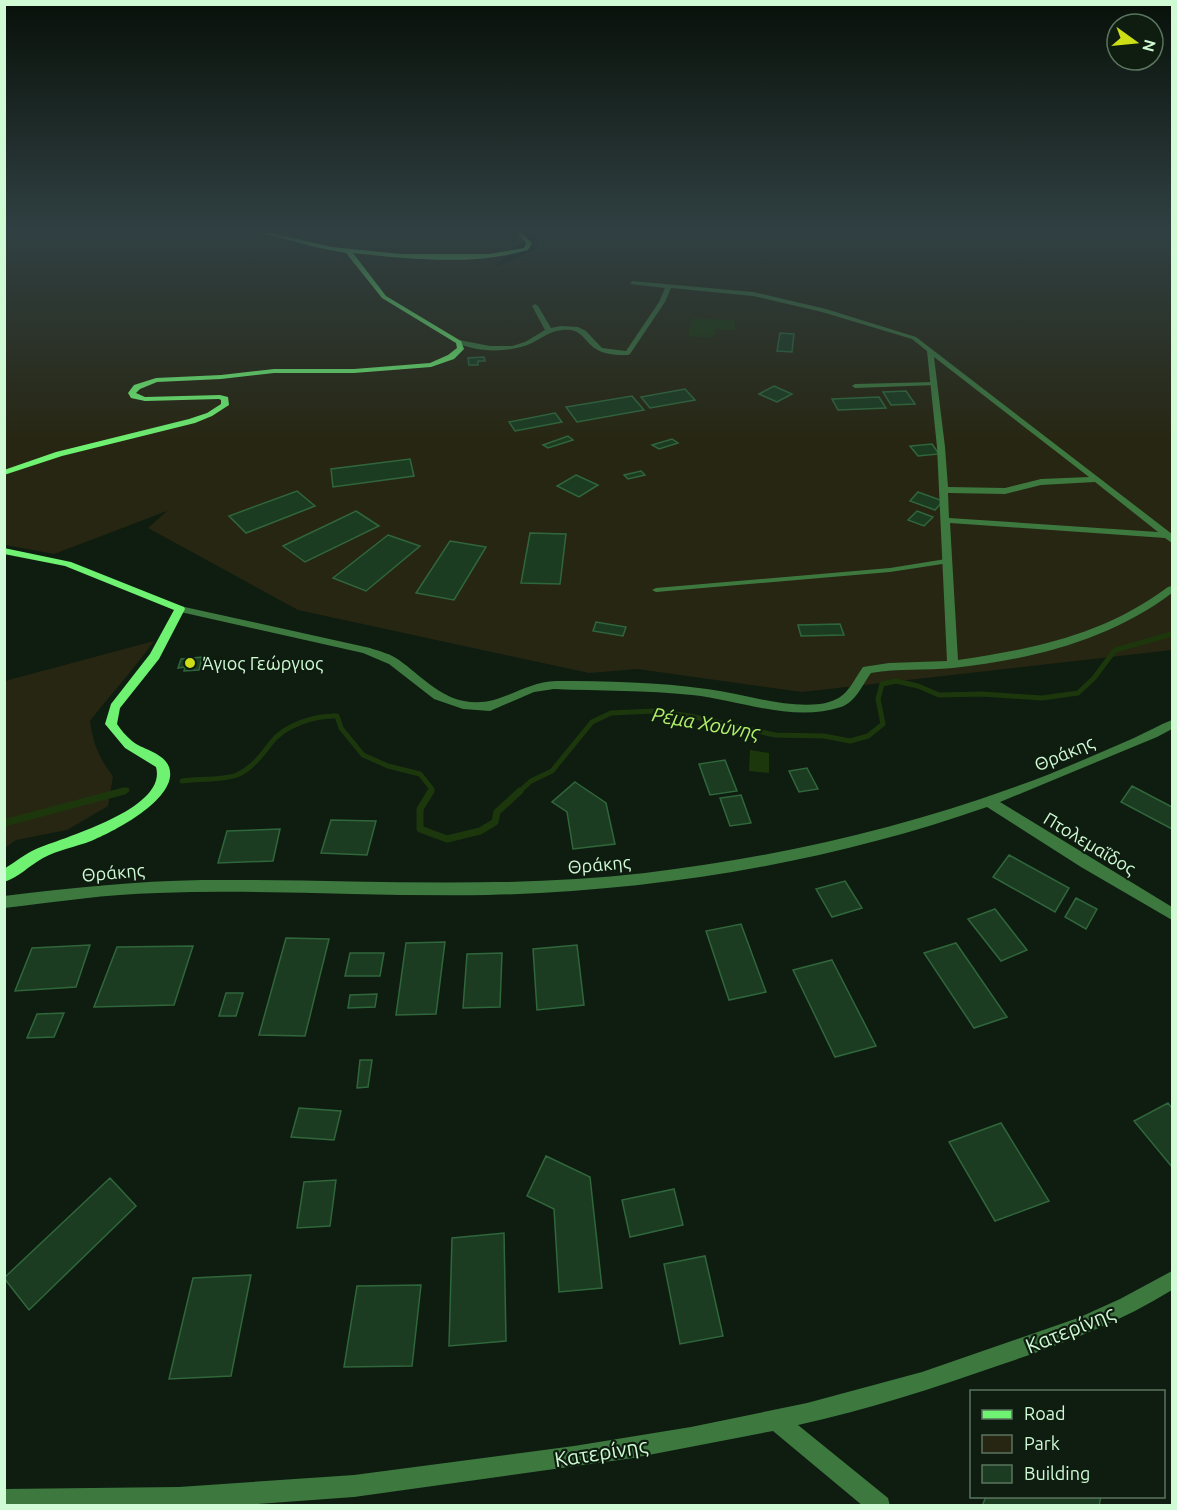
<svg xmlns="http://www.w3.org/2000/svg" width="1177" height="1510" viewBox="0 0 1177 1510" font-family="Ubuntu,sans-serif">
<rect width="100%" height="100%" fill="#0e1d10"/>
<path fill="#272612" d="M4 233H517L525 242 511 250 494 268 532 251 539 246V241L531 233H1172V650L802 692 637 669 589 673 298 610 148 528 167 511 54 554 5 545Z
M154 641C134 669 111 694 90 721 93 744 99 758 113 776L108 806 67 830 16 840 5 848V681Z"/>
<path fill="#1d370d" d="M692 318 735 320 734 330 716 329 714 338 688 336Z
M750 750 769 753V773L749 771Z"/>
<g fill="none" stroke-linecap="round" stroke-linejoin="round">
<path stroke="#1d370d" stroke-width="5" d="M182 781C197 779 224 780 237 775 252 768 262 755 271 743 284 725 316 715 337 716L341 728 363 755 388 766 420 774 432 789 430 792
M119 792 127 790
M519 792 531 781 552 771 592 722 611 713 654 711 690 716 775 735 824 736 850 741 868 736 883 724 878 699 882 684 896 681 918 686 939 695 982 694 1042 698 1078 693 1094 678 1115 650 1172 634"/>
<path stroke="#1d370d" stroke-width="7" d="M431 791 420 809V829L447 839 480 831 495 822 497 812 520 791
M4 823 124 791"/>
</g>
<path fill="#1c3c22" stroke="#30663b" stroke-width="1.5" d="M780 333 794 334 792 352 777 351Z
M484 357 485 361H478V365H469L468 358Z
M774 386 792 394 777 402 759 394Z
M685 389 695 400 650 408 641 397Z
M906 391 915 404 891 405 883 392Z
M632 396 644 410 577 422 566 407Z
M879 397 886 408 838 410 832 399Z
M555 413 562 422 515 431 509 422Z
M568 436 573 440 548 448 543 445Z
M672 439 678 443 659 449 652 445Z
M932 444 939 454 918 456 910 446Z
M410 459 414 476 333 487 331 469Z
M641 471 645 475 628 479 624 475Z
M576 475 598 485 579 497 557 486Z
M297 491 315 506 246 533 229 516Z
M918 492 943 501 935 510 910 501Z
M356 511 379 526 305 562 283 546Z
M917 511 933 517 924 526 908 520Z
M530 533 566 534 560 584 521 583Z
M388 535 420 546 366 591 333 578Z
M450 541 486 547 454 600 416 593Z
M596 622 626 627 623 636 593 631Z
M840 624 844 635 801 636 798 625Z
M202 657 199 670 184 671 185 667 178 668 181 659Z
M725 760 737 791 710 795 699 764Z
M807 768 818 789 799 792 789 771Z
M575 782 606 803 615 844 573 849 567 812 552 802Z
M1132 786 1172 807V829L1121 802Z
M741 795 751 823 730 826 720 798Z
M331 820 376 821 367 855 321 853Z
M280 829 273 861 218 863 227 831Z
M1009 855 1069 888 1055 912 993 877Z
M845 881 862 908 832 917 816 889Z
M1076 898 1097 909 1086 929 1065 917Z
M995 909 1027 950 1001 961 968 919Z
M741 924 766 992 729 1000 706 931Z
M286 938 329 939 305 1036 259 1035Z
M445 942 436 1014 396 1015 406 943Z
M956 943 1007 1017 974 1028 924 953Z
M90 945 76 987 15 991 32 948Z
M577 945 584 1005 537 1010 533 949Z
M193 946 174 1005 94 1007 117 947Z
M350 953H384L380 976H345Z
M502 953 500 1007 463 1008 467 954Z
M832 960 876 1046 835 1057 793 970Z
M226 993H243L236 1016H219Z
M377 994 375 1007 348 1008 350 995Z
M64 1013 54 1037 27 1038 37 1014Z
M360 1060H372L368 1087 357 1088Z
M1168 1103 1172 1108V1167L1134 1121Z
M299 1108 341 1111 334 1140 291 1137Z
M1001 1123 1049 1201 995 1221 949 1142Z
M546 1156 590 1177 602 1288 559 1292 554 1209 527 1196Z
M110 1178 136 1206 29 1310 4 1278Z
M336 1180 330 1226 297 1228 304 1182Z
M674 1189 683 1225 630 1237 622 1200Z
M504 1233 506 1341 449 1346 452 1238Z
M705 1256 723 1336 680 1344 664 1264Z
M251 1275 231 1376 169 1379 193 1278Z
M421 1285 412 1366 344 1367 357 1286Z
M986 1496H1101L1099 1506H985L983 1504Z"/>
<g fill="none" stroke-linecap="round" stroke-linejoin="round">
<path fill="#3d783f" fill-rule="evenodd" d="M935 382 937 383V385L855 388 852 386 855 384Z
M946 559H949V563L890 572 656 592 652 590 656 588 890 568Z"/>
<path fill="#3d783f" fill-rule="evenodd" d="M632 281 753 292 826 309 916 337 1172 534V543L1165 538 950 523 958 660C1035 649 1105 634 1168 587L1172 586V593C1110 640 1030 660 953 668 926 671 898 668 871 673 862 685 856 702 841 707 793 723 740 700 692 695 646 690 600 691 554 689L534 692 490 711 463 709 434 699 389 664 363 653 176 611V607L180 606 370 648C379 651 391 654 399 660 420 675 438 696 464 701 499 708 522 682 556 681 606 681 658 682 707 689 745 694 782 708 820 704 847 700 849 687 863 667L889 663 947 661 937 447 927 351 912 339 822 312 753 296 671 288 665 302 630 354 628 355C618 355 605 355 596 349 582 340 583 328 562 330 550 331 542 338 532 343 512 353 475 353 456 342L459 340 490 346H512L525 342 545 330 532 306 535 304 538 306 551 328 561 326 578 327 586 331 602 348 626 351 659 302 665 288 630 284ZM934 357 1089 477 1041 479 1005 488 948 487 945 447ZM1095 482 1158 532 949 518 948 493 1005 494 1041 485Z
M1172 720V729L1157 737 1000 802 1172 907V920L1081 867 987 807C827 863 657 891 488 895 378 897 268 889 158 893 107 894 56 902 4 908V896C70 888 135 881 202 880 351 879 495 890 645 873 770 858 893 831 1012 788 1053 774 1094 755 1134 738 1147 732 1159 725 1172 720Z
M1172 1271V1290C1119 1323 1060 1345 1000 1365 934 1388 867 1410 798 1425L888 1498 890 1506H863L773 1431 633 1458 354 1497 229 1506H4V1489L179 1487 354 1475 574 1446 691 1427 807 1403 922 1372 1078 1318 1120 1299Z"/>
<path fill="#6ff172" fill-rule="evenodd" d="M262 233H270L332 247 401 254H489L524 248 526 243 517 233H522L532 243 528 250C473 266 409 259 353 253L386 296 461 341 464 349 454 359 431 367 354 373H274L221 379 157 382 140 389 136 393 145 397 220 395 228 397 229 405 212 416 195 423 62 456 4 475V470L56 452 189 419 207 413 221 404V400L219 399 145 401 131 398 128 393 134 385 156 378 221 375 274 369H354L430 363 448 355 457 348 456 343 382 298 346 253 315 247Z
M4 548 71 562 184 607 185 609 159 659 120 708 117 724C121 730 126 736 132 741 143 750 163 752 169 767 180 798 113 832 91 841 75 847 58 850 43 858 30 865 18 878 4 882V869C15 862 25 854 36 849 64 837 168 809 156 767L125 748 105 724 111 704 150 654 174 610 65 566 4 554Z"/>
</g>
<linearGradient id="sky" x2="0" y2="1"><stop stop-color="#081009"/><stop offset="0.52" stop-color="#304042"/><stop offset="1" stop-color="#304042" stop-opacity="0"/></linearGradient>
<rect width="1177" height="444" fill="url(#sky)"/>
<circle fill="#ccdf16" stroke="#0e1d10" stroke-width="2" cx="190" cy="663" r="6"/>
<g text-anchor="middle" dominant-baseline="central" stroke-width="4.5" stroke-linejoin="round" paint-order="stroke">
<g font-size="18" fill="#cffad4" stroke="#0e1d10" text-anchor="start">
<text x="202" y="663">Άγιος Γεώργιος</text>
</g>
<g font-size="18" fill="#cffad4" stroke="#0e1d10">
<text transform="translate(1064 753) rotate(-23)">Θράκης</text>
<text transform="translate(1090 843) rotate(31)">Πτολεμαΐδος</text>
<text transform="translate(599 864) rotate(-5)">Θράκης</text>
<text transform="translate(113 872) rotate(-5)">Θράκης</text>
</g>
<g font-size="20" font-style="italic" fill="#b1f067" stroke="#0e1d10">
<text transform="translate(706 723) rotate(10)">Ρέμα Χούνης</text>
</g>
<g font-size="21" fill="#cffad4" stroke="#0e1d10">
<text transform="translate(1070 1329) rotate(-22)">Κατερίνης</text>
<text transform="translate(601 1452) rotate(-9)">Κατερίνης</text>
</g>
</g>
<rect width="1177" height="1510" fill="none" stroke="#cffad4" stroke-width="12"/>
<rect x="970" y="1390" width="195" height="108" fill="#0e1d10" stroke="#5b755e" stroke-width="1.5"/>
<rect x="982" y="1410" width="30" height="9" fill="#6ff172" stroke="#5b755e" stroke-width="1.5"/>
<text x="1024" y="1420" font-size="18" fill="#cffad4">Road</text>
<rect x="982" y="1435" width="30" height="18" fill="#272612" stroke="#5b755e" stroke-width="1.5"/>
<text x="1024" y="1450" font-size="18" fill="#cffad4">Park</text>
<rect x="982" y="1465" width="30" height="18" fill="#1c3c22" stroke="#5b755e" stroke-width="1.5"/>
<text x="1024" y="1480" font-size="18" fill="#cffad4">Building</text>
<g transform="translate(1135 42) rotate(105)"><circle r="28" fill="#0e1d10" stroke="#5b755e" stroke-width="1.5"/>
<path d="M0-4.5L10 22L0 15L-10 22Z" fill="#ccdf16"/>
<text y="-9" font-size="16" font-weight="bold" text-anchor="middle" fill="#cffad4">N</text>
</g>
</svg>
